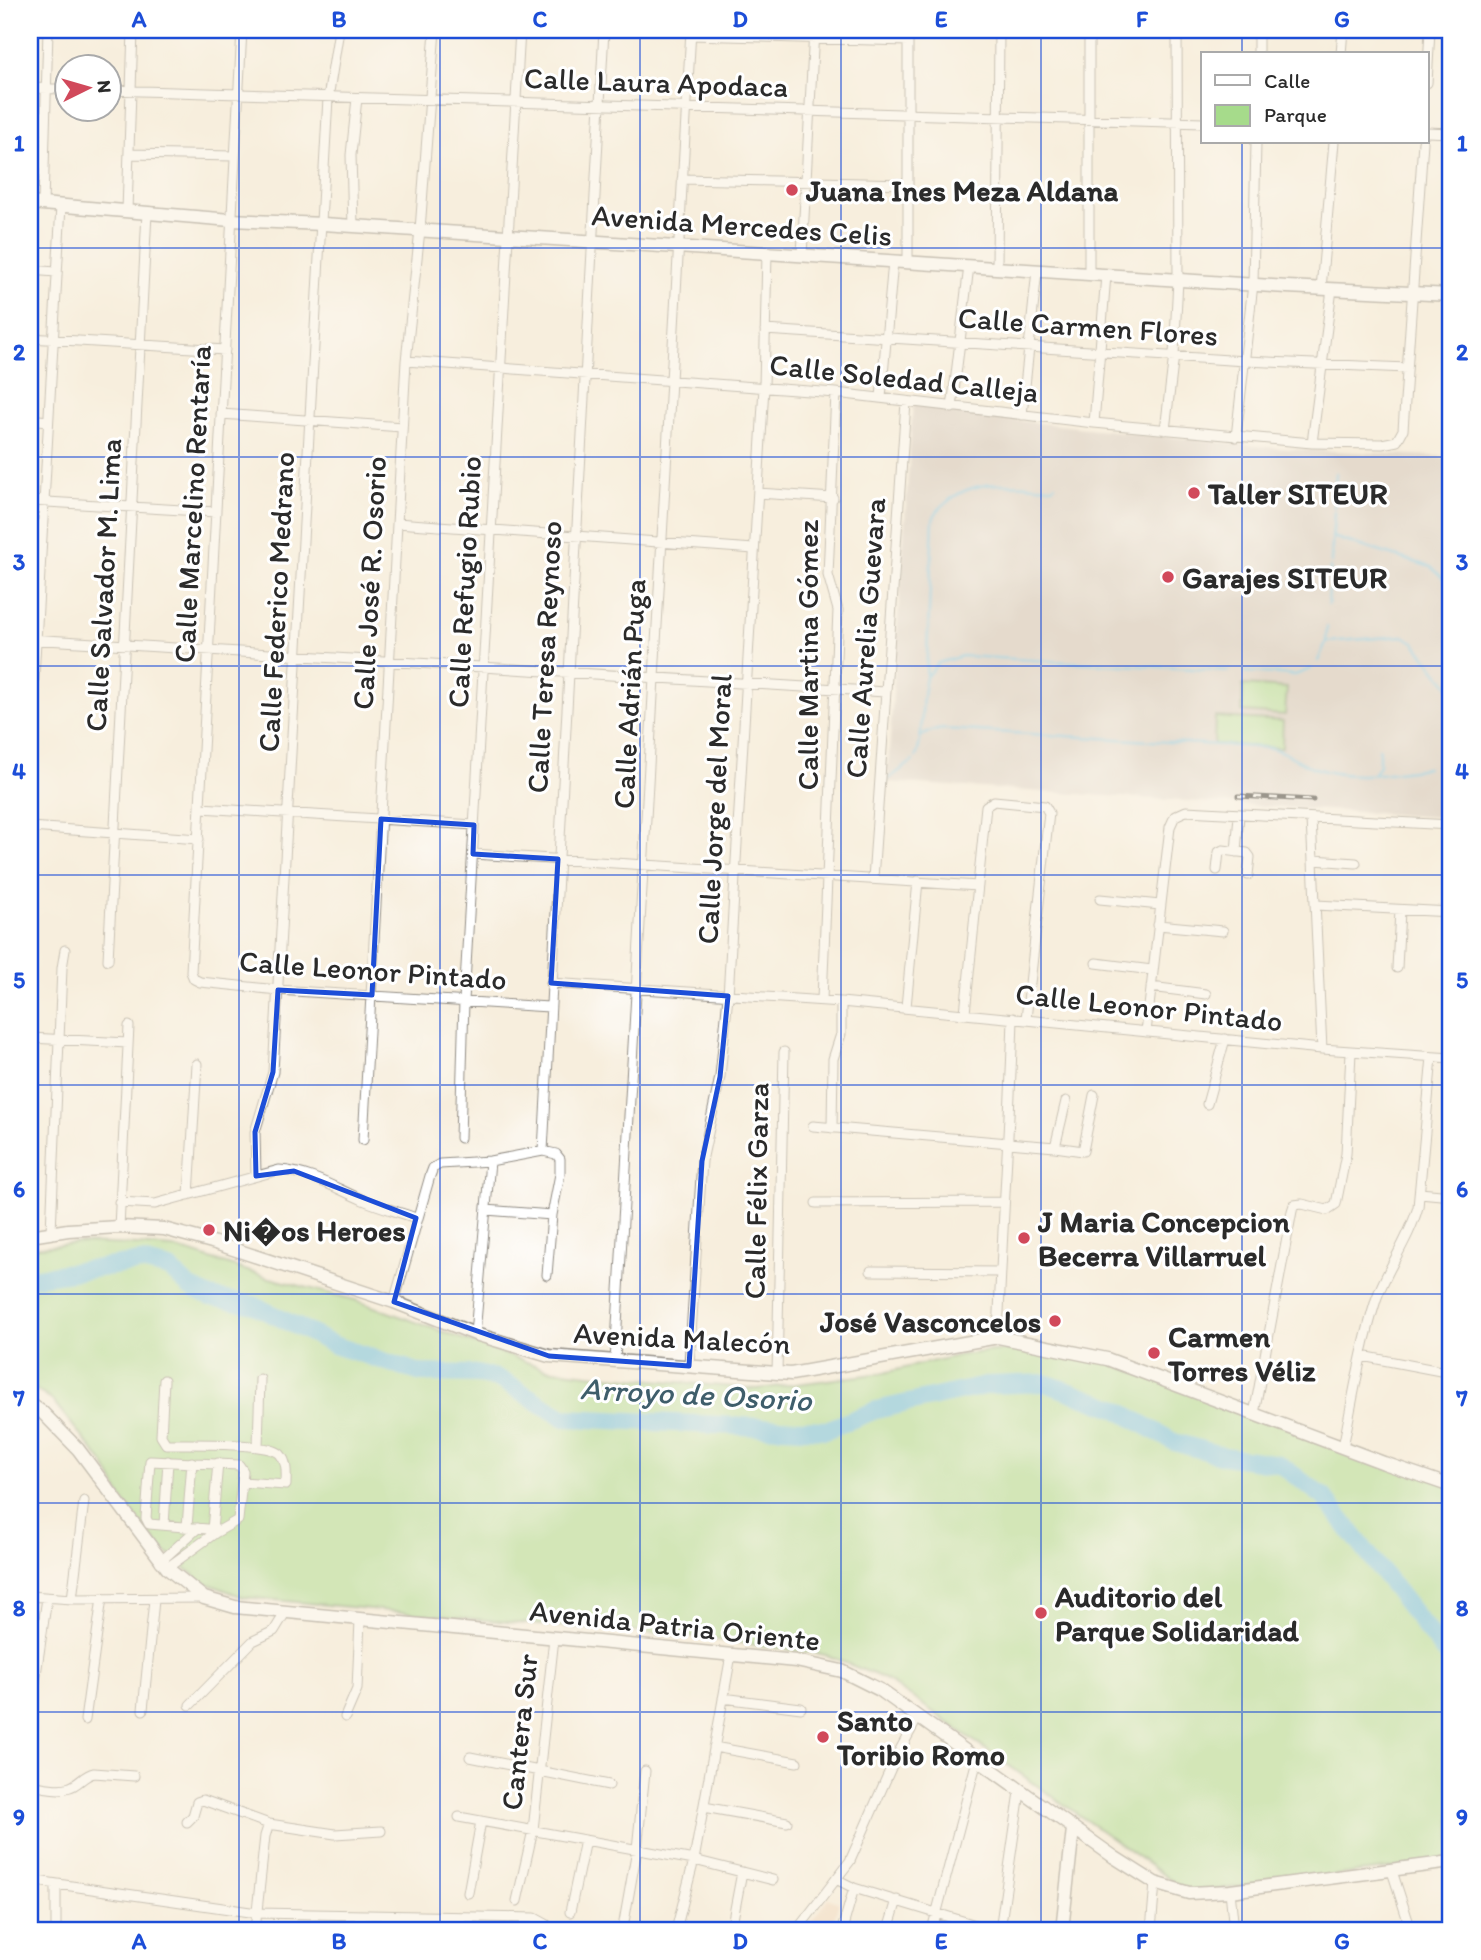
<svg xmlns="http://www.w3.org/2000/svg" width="1481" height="1960" viewBox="0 0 1481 1960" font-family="Itim,sans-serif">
<rect width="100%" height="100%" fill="#fff"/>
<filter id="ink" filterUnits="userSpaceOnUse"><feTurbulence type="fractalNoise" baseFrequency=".0143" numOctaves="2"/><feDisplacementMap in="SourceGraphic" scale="14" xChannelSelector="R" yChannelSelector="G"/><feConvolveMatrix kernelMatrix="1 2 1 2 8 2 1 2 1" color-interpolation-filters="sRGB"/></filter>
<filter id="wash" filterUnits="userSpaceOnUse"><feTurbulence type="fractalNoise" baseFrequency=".00686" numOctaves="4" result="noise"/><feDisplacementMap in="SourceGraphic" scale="28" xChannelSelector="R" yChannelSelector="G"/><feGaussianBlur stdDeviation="1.57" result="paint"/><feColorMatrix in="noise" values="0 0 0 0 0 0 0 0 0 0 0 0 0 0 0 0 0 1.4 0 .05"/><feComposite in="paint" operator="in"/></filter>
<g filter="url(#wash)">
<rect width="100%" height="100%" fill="#f7eedd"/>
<path fill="#f0d6bc" d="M828 1898 839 1903 831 1930H805Z"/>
<path fill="#cec2b9" d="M913 403 973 416 1276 448 1451 457V818L887 782Z"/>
<path fill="#a6db8b" stroke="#68835b" stroke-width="2" d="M1243 685 1287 688 1285 715 1242 712Z
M1215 717 1283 721 1282 748 1214 744Z
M79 1243 139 1245 173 1248 192 1253 266 1277 355 1300 546 1369 597 1375 757 1389 883 1373 960 1355 992 1351 1013 1350 1087 1355 1451 1483V1861L1189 1893 919 1702 883 1678 826 1655 690 1636 517 1623 243 1597 201 1581 161 1548 124 1502 105 1465 53 1401 30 1386V1248Z"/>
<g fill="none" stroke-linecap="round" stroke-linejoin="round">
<path stroke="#64bce1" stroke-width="2.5" d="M1335 486 1336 473
M1335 496V491
M1334 507V501
M1332 537 1431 567 1444 579 1451 599
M1331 563 1334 512
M1330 573V568
M1329 583 1330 579
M1328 604 1329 590
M1326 642 1403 636 1414 642 1451 689
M1318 661 1326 642 1327 627
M1245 672 1295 675 1311 669
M926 677 938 663 962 656 1229 671
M920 737 931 731 944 729 1271 748C1290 753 1299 763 1315 768 1352 781 1389 773 1427 768
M1445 743 1451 732
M916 757C925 733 919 704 926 678L933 520C935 512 940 508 946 503 976 476 1015 485 1052 487L1055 485
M1373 775 1379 765V748
M887 780 913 761"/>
<path stroke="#64bce1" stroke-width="18" d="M30 1278 141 1262 170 1269 189 1287 210 1297 254 1305 334 1345 421 1373 477 1374 499 1379 565 1418 826 1430 876 1410 990 1385 1045 1383 1115 1408 1174 1442 1224 1456 1279 1464 1324 1497 1451 1661"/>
</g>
</g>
<g filter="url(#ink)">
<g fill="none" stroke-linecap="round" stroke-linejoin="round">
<g stroke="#918c84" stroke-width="11">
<path id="street" d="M242 30 191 972 194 979 200 982 278 990 549 1007
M908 30V262
M1089 30V274
M690 35 908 41
M1258 54V30
M1341 54 1343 30
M1427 83 1430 30
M30 88 66 89
M108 90 1203 123
M1427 132 1451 133
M129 154 234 156
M682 179 908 184
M43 204 48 30
M127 211 133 30
M353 226 351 155 357 98
M802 255 814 30
M997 268 999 30
M30 270 56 272
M1321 289 1334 142
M765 330 1245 361 1407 368
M30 338 225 350
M406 361 836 393 1094 423 1312 443 1382 444 1397 441 1403 430 1423 142
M881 398 893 261
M952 408 969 266
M221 414 402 427
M1022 415 1037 270
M30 419 48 421
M1094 423 1106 275
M1165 430 1174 355 1178 280 1177 30
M1236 437 1253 284 1256 142
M1312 443 1332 289
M758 493 833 498
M30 501 216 512
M397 523 754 549
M30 639 885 692
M30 746 61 206
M201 808 474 825
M1311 819 1322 1049
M30 827 199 839
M1236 852 1239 815
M473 854 978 886
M1314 860 1356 863
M1217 870 1219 852 1223 850 1247 853 1250 857 1248 875
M873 879 906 402
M1100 899 1160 905
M1316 905 1451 912
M1158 925 1223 931
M108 960 147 213
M1096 963 1152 970
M1397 968 1400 910
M551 983 841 1002 1322 1049 1451 1058
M1151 987 1206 994
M822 1000 838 610 828 575 836 393
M906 1007 918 881
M965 1013 986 806 994 801 1045 806 1049 813 1026 1019
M1146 1032 1170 827 1175 816 1186 811 1451 825
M30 1038 128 1043
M1207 1104 1225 1039
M813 1126 1055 1147 1066 1101
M832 1128 833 1059 841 1034V1002
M460 1138 464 1001 520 30
M363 1140 406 361 420 230 435 30
M1055 1147 1083 1151 1094 1095
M543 1151 604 30
M256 1176 255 1132 273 1072 328 98 339 30
M1420 1193 1451 1196
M189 1195 197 1064
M119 1202 155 1204 279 1170C310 1172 335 1188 363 1200 380 1207 399 1212 416 1218
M816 1203 1004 1202
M486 1210 552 1215
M119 1227 129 1026
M51 1232 62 968 65 950
M871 1271 1001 1272
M394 1302 430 1176 433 1168 440 1164 490 1161 543 1151 556 1154 560 1159V1174L552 1215 547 1275
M475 1334 490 1161
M998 1337C1002 1230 1010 1124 1013 1018
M1362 1356 1451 1373
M615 1361 691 30
M689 1366 702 1161 720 1077 728 996 764 387 767 253
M777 1373 784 1052
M164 1380 161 1436 166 1444C186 1444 268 1442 280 1454 288 1463 286 1474 286 1485L242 1482
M1254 1414 1292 1211 1294 1205 1302 1204 1327 1210 1336 1204 1346 1154 1351 1052
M258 1446 260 1379
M1343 1447C1353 1398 1361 1348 1376 1300 1387 1268 1409 1240 1418 1207L1432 1057
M164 1525 168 1461
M187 1527 192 1462
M212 1530 218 1463
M160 1562 198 1528
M167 1568 215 1533 238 1520 243 1471 239 1465 150 1461 146 1518 149 1524 219 1530
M30 1596 72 1599 204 1598
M72 1599 84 1501
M723 1698 801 1708
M190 1705 253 1641 274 1631 285 1613
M143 1710 154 1600
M30 1716 47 1598
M345 1717 357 1689 360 1620
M85 1720 102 1598
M714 1747 797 1762
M470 1757 609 1785
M30 1785C41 1786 58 1792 70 1787 79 1784 84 1775 94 1773L134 1776
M704 1807 787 1822
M459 1817 694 1860 773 1880
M187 1822 193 1816 197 1802 203 1800 269 1824 335 1834 381 1831
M1392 1871 1411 1930
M836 1879 854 1888 992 1930
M30 1880 257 1913 535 1918 546 1924 550 1930
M56 1884V1930
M1230 1891 1234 1930
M468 1893 481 1821
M517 1901 533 1830 554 1638
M570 1912 585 1840
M624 1922 637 1849 645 1771
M255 1930 265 1836 269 1824
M388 1930V1916
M676 1930 694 1860 731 1655
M731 1930 742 1872
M797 1930 850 1861 894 1761 918 1717
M842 1930 854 1888
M888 1930 897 1900
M932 1930 977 1760
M1000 1930 1020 1792
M1151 1930 1155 1883"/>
</g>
<g stroke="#918c84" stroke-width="15">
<path id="secondary" d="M30 203 231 220 323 224 1287 287 1451 295
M30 1236 68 1230 119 1227 164 1229 212 1242 394 1302 475 1334 549 1356 791 1374 998 1337 1107 1359 1384 1463 1451 1486
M30 1404 42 1412 78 1449 167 1568 204 1598 235 1607 796 1661 842 1671 880 1690 1114 1857 1155 1883 1189 1893 1230 1891 1451 1862
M1062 1930 1073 1829"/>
</g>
<use href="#street" stroke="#fff" stroke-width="9"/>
<use href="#secondary" stroke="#fff" stroke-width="12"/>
<g stroke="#2b2b2b" stroke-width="5">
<path id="rail" d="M1238 796 1313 800"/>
</g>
<use href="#rail" stroke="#fff" stroke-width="2.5" stroke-dasharray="8" stroke-linecap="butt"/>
</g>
</g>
<path d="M0 0H1481V1960H0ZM381 819 474 825 473 854 558 859 551 983 728 996 720 1077 702 1161 689 1366 549 1356 394 1302 416 1218 294 1171 256 1176 255 1132 273 1072 278 990 372 995Z" fill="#f7eedd" fill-opacity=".55" fill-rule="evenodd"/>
<path fill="none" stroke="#1d4ed8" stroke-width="5" stroke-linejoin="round" d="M381 819 474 825 473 854 558 859 551 983 728 996 720 1077 702 1161 689 1366 549 1356 394 1302 416 1218 294 1171 256 1176 255 1132 273 1072 278 990 372 995Z"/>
<path fill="none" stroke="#1d4ed8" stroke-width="2" stroke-opacity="0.55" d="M239 30V1930M440 30V1930M640 30V1930M841 30V1930M1041 30V1930M1242 30V54M1242 142V1930M30 248H1451M30 457H1451M30 666H1451M30 875H1451M30 1085H1451M30 1294H1451M30 1503H1451M30 1712H1451"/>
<g fill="#d1495b" stroke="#fff" stroke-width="2.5">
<circle cx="792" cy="190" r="7"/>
<circle cx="1194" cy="493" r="7"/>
<circle cx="1168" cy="577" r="7"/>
<circle cx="209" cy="1230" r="7"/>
<circle cx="1024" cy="1238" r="7"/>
<circle cx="1055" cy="1321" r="7"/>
<circle cx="1154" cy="1353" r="7"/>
<circle cx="1041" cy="1613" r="7"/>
<circle cx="823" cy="1737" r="7"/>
</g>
<g text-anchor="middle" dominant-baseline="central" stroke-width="6" stroke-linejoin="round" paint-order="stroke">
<g font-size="30" fill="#2b2b2b" stroke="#fff">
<text transform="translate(656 82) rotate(2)">Calle Laura Apodaca</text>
<text transform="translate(742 225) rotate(4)">Avenida Mercedes Celis</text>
<text transform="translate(1088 326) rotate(4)">Calle Carmen Flores</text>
<text transform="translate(904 378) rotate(6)">Calle Soledad Calleja</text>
<text transform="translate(192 504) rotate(-87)">Calle Marcelino Rentaría</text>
<text transform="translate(464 582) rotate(-87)">Calle Refugio Rubio</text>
<text transform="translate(369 583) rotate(-87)">Calle José R. Osorio</text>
<text transform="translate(103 585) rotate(-87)">Calle Salvador M. Lima</text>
<text transform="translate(276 602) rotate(-87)">Calle Federico Medrano</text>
<text transform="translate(865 638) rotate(-86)">Calle Aurelia Guevara</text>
<text transform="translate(807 655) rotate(-90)">Calle Martina Gómez</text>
<text transform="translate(544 657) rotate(-87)">Calle Teresa Reynoso</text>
<text transform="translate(629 694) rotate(-87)">Calle Adrián Puga</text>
<text transform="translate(714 809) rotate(-87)">Calle Jorge del Moral</text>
<text transform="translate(373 970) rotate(4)">Calle Leonor Pintado</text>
<text transform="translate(1149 1007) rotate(6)">Calle Leonor Pintado</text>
<text transform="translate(756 1191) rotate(-89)">Calle Félix Garza</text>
<text transform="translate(682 1338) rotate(3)">Avenida Malecón</text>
<text transform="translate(675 1625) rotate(6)">Avenida Patria Oriente</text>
<text transform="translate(519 1732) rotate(-84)">Cantera Sur</text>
</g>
<g font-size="30" font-weight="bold" fill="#2b2b2b" stroke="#fff" text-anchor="start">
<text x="806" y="190">Juana Ines Meza Aldana</text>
<text x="1208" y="493">Taller SITEUR</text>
<text x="1182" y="577">Garajes SITEUR</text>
<text x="1038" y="1221">J Maria Concepcion<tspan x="1038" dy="34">Becerra Villarruel</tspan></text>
<text x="223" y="1230">Ni�os Heroes</text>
<text x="1041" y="1321" text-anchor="end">José Vasconcelos</text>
<text x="1168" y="1336">Carmen<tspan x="1168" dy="34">Torres Véliz</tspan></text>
<text x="1055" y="1596">Auditorio del<tspan x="1055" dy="34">Parque Solidaridad</tspan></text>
<text x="837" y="1720">Santo<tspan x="837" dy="34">Toribio Romo</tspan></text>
</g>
<g font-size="32" font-style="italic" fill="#3f5e6b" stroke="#fff">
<text transform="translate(696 1394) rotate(3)">Arroyo de Osorio</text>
</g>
</g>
<rect width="1481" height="1960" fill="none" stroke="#fff" stroke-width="77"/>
<rect x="1201" y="52" width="228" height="91" fill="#ffffff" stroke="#aaaaaa" stroke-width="2"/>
<rect x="1215" y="75" width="35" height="10" fill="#ffffff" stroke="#aaaaaa" stroke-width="2"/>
<text x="1264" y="88" font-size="21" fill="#2b2b2b">Calle</text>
<rect x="1215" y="105" width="35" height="21" fill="#a6db8b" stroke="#aaaaaa" stroke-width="2"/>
<text x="1264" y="122" font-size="21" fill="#2b2b2b">Parque</text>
<g transform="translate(88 88) rotate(85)"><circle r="33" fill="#ffffff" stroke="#aaaaaa" stroke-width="2"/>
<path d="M0-5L12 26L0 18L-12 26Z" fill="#d1495b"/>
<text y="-10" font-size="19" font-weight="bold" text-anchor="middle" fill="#2b2b2b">N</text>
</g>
<rect x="38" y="38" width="1404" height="1884" fill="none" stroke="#1d4ed8" stroke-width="2.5"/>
<g font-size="23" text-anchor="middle" font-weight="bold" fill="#1d4ed8">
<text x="139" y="27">A</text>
<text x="339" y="27">B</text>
<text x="540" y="27">C</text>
<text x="740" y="27">D</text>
<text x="941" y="27">E</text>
<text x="1142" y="27">F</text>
<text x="1342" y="27">G</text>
<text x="19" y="151">1</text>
<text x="1462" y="151">1</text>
<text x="19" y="360">2</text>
<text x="1462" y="360">2</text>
<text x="19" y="570">3</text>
<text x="1462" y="570">3</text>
<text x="19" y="779">4</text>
<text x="1462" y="779">4</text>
<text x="19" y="988">5</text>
<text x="1462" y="988">5</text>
<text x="19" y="1197">6</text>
<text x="1462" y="1197">6</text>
<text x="19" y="1406">7</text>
<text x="1462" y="1406">7</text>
<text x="19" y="1616">8</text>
<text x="1462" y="1616">8</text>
<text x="19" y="1825">9</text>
<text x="1462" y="1825">9</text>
<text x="139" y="1949">A</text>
<text x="339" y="1949">B</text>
<text x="540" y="1949">C</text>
<text x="740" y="1949">D</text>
<text x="941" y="1949">E</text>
<text x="1142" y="1949">F</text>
<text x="1342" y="1949">G</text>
</g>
</svg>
